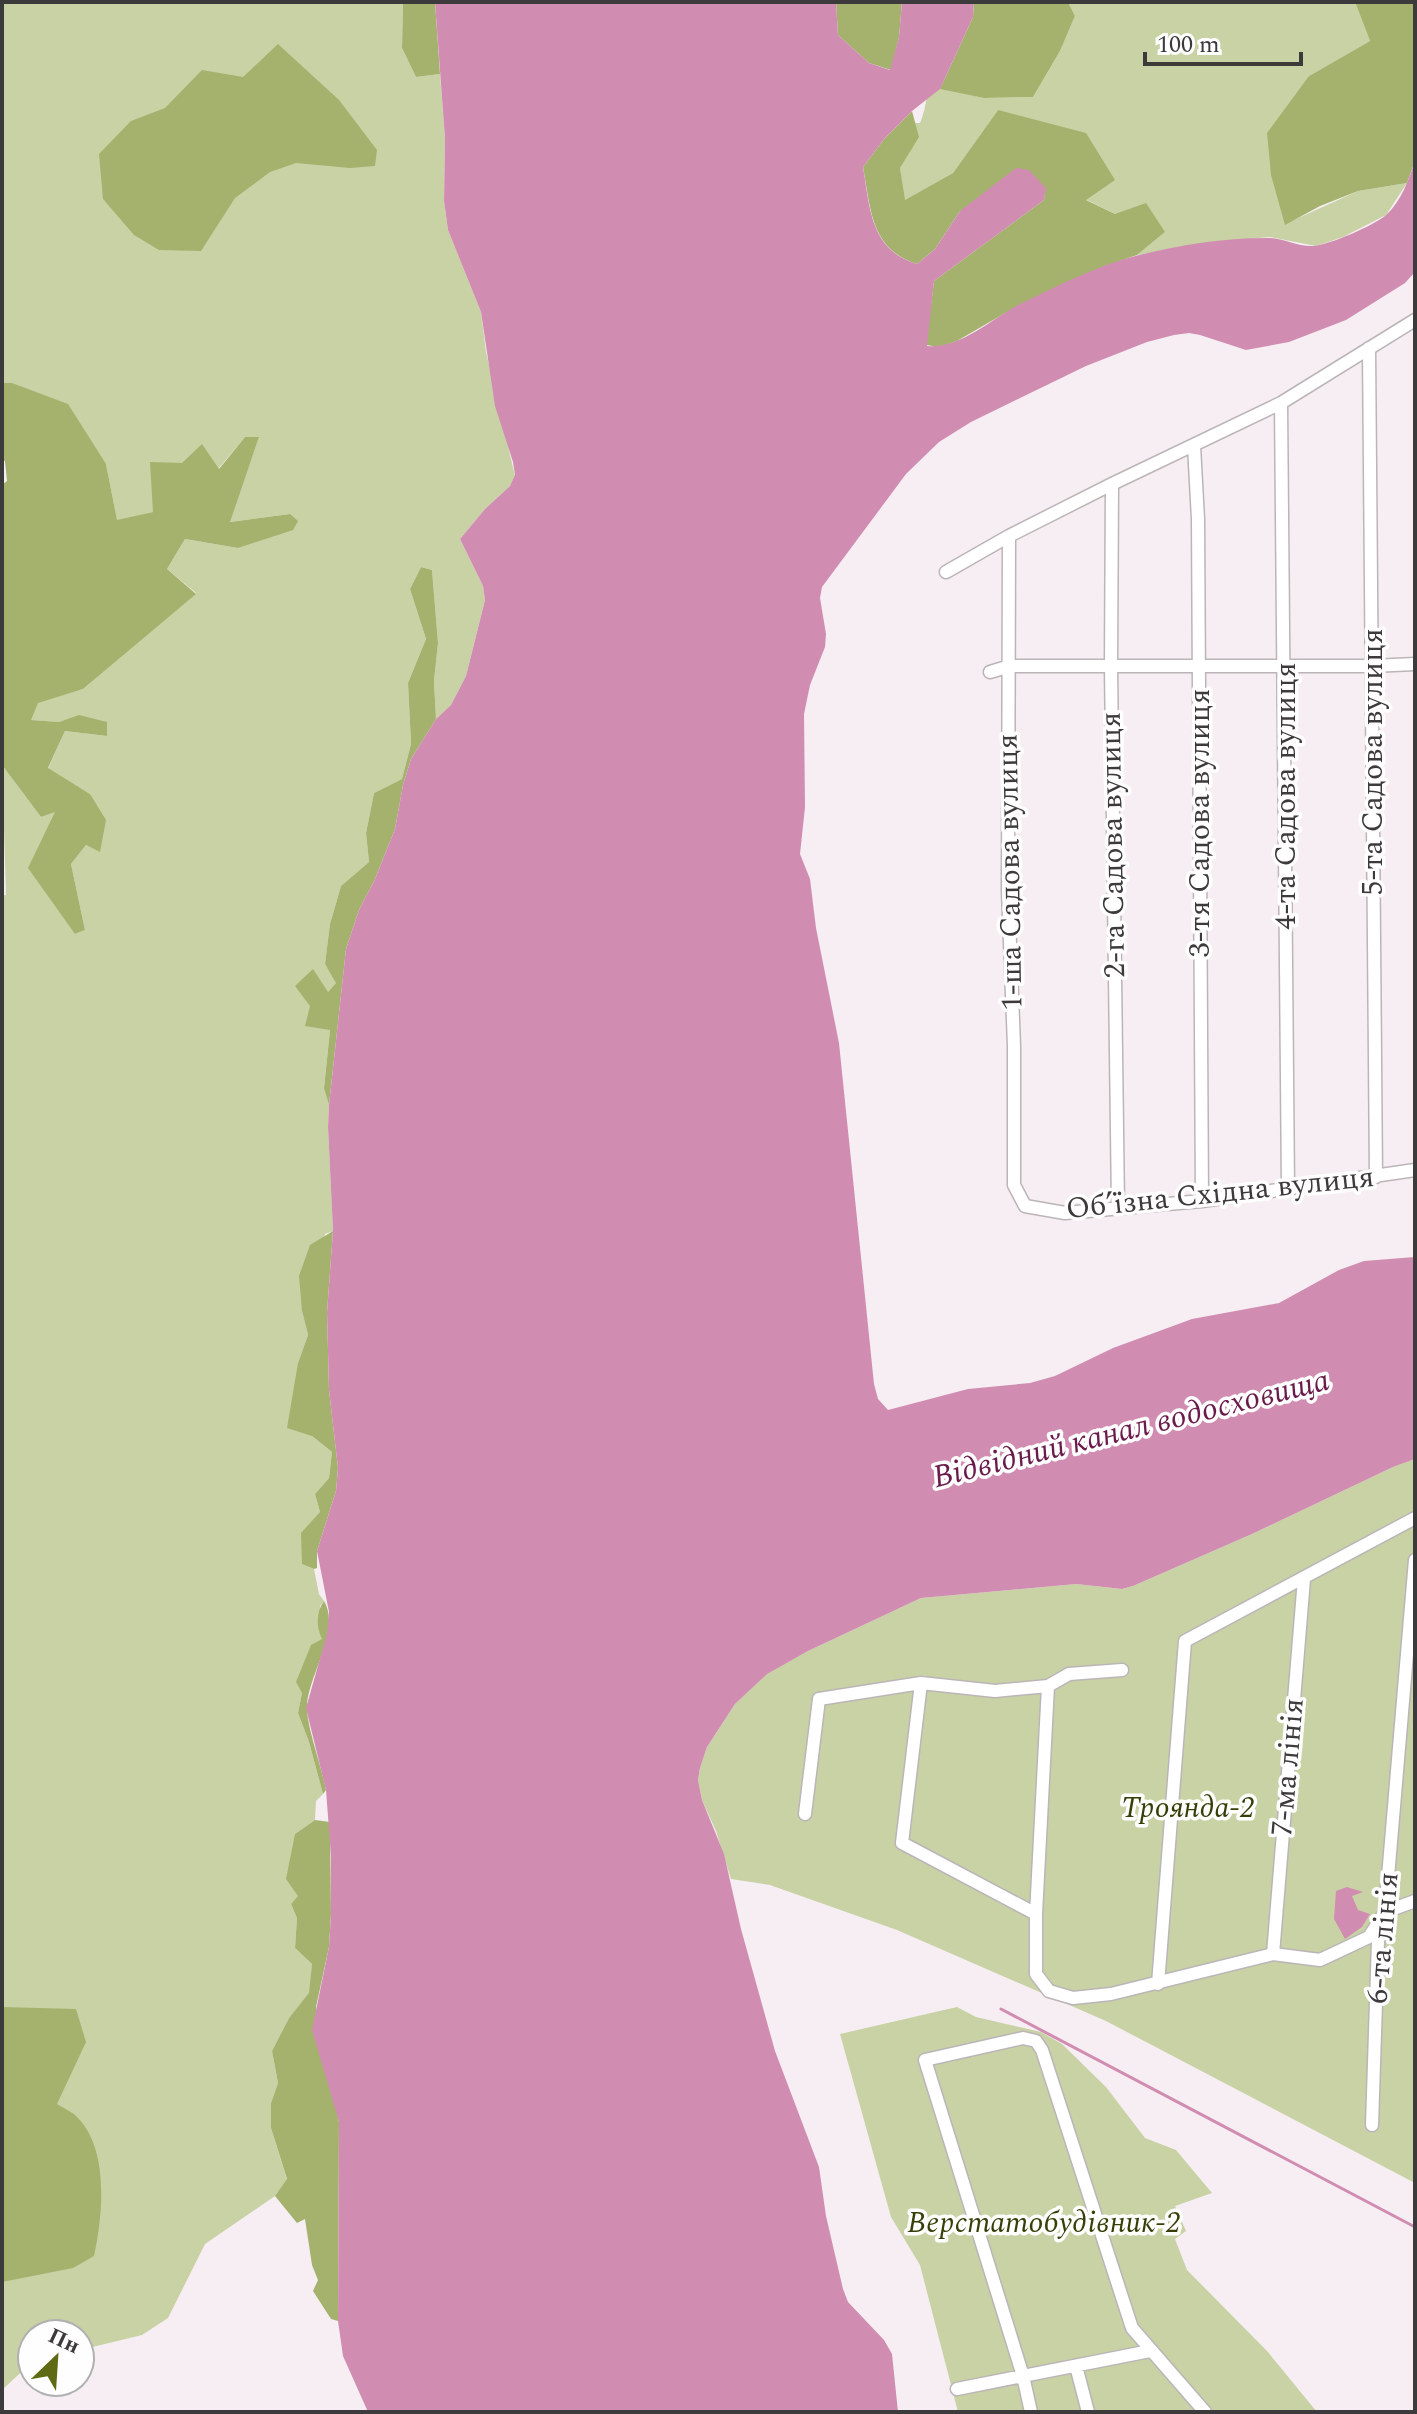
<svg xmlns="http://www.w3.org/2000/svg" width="1417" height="2414" viewBox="0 0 1417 2414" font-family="Spectral,serif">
<rect width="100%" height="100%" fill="#f6eef2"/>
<path fill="#c8d2a5" d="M2 2H403L402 48 416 77 440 74 445 139 444 201 448 230 481 312 486 352 515 476 510 486 485 509 460 539 483 586 485 600 466 676 451 705 436 719 434 681 438 643 432 570 421 567 410 589 426 639 408 683 411 744 402 779 374 793 366 833 369 862 341 886 330 924 325 964 337 982 328 992 330 1030 324 1087 329 1105 328 1127 333 1231 325 1234 302 1311 308 1335 298 1363 312 1436 332 1452 329 1478 315 1494 320 1512 302 1564 314 1569 319 1594 324 1601 320 1606 322 1639 302 1693 298 1713 309 1742 323 1794 316 1801 315 1820 295 1834 298 1897 291 1904 297 1918 295 1948 312 1964 310 1993 289 2018 272 2051 278 2083 271 2103V2128L287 2180 275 2196 205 2244 168 2318 142 2335 80 2350V2334H32V2362L2 2390V895H6L2 765 41 817 56 811 75 934 85 930 71 864 86 845 100 851 90 794 48 769 65 731 107 736V723L79 716 59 722 30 720 38 702 83 689 196 593 167 569 185 539 238 548 290 514 229 522 259 437H245L218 469 153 512 117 521 106 464 12 383H2Z
M974 2 941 88 984 98 1033 97 1060 51 1075 16 1068 2H1355L1370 41 1309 76 1285 224 1358 191 1407 183 1386 215 1343 237 1316 246 1270 237 1213 242 1137 255 1165 232 1115 214 1085 199 998 110 953 173 904 201 900 168 918 137 915 123H920C927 109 928 79 936 61 945 41 962 21 974 2Z
M1415 1459V2183L1106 2021 897 1930 770 1885 731 1879 716 1831 702 1800 698 1780 700 1768 707 1747 735 1704 767 1673 808 1651 921 1598 1076 1584 1122 1589 1133 1586 1252 1534 1393 1467Z
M957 2007 976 2017 1041 2032 1062 2044 1106 2087 1145 2138 1176 2150 1212 2193 1175 2206 1186 2231 1175 2239 1187 2270 1267 2351 1317 2412H958L920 2265 891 2217 840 2034Z"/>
<path fill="#a4b26d" d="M403 2H435L440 74 416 77 402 48Z
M836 2H902L899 37 891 70 869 63 838 35Z
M974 2H1068L1075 16 1060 51 1033 97 984 98 940 89 973 17Z
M1355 2H1415V161L1407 183 1358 191 1320 206 1285 225 1271 175 1267 133 1309 76 1370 41Z
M278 44 339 100 377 150 375 166 350 168 296 163 270 172 235 198 201 251 159 250 134 235 103 199 99 154 131 121 165 108 202 70 243 77Z
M998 110 1086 133 1115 180 1086 200 1115 214 1146 203 1165 232 1137 255 1105 266 1019 305 957 341 940 347 926 345 934 281 1044 200 1045 188 960 211 935 249 917 264C870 249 871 209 863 167L885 138 912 111 919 137 900 168 905 200 953 173Z
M2 383H12L68 404 106 464 117 520 153 512 150 462 182 463 202 444 219 469 245 437H259L230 522 290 514 298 521 293 530 238 548 185 539 167 569 196 594 83 689 38 703 31 720 59 722 79 715 107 722V736L65 731 48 768 90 794 106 820 100 852 86 845 71 864 85 930 75 934 28 868 55 812 41 817 2 765V485L7 481 5 461 2 460Z
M421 567 432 570 438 643 434 681 436 719 411 759 403 785 395 829 375 879 359 910 346 949 329 1105 324 1088 330 1030 305 1026 310 1006 295 986 313 969 328 992 336 983 325 964 330 924 341 886 369 862 366 833 374 793 402 779 411 744 408 683 426 639 410 589Z
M333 1231 327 1312 329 1390 338 1468 336 1491 317 1551V1568L314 1569 302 1564 301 1533 320 1512 315 1494 329 1478 332 1452 312 1436 287 1428 298 1363 308 1335 302 1311 299 1276 310 1245Z
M324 1601C342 1631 305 1680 307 1710 308 1730 322 1768 326 1790L323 1794 309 1742 298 1713 302 1693 296 1682 311 1645 322 1639C316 1627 316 1612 324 1601Z
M315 1820 330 1822 331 1914 329 1947 316 2007 339 2122 338 2321 331 2319 313 2291 318 2280 312 2265 305 2219 297 2223 275 2196 287 2179 271 2128V2103L278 2083 272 2051 289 2018 309 1993 312 1964 295 1948 297 1918 291 1904 298 1896 286 1879 295 1834Z
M2 2007 76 2009 86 2042 57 2104C63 2108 73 2112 78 2118 109 2150 103 2215 94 2256L73 2268 2 2282Z"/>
<path fill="#d18db1" d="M435 2H836L838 35 869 63 890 70 899 37 902 2H974L973 17 940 89 912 111 885 138 863 167C870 208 870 250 917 264L935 249 960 211 1016 168 1029 170 1046 188 1044 200 934 281 927 346C961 349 991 319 1020 304 1057 286 1098 265 1139 255 1179 245 1224 238 1266 238 1282 237 1297 247 1314 246 1331 244 1373 226 1386 215 1401 202 1409 179 1415 161V272L1405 283 1346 320 1289 342 1246 350 1200 335 1189 333 1174 335 1147 342 1086 366 971 422 939 442 906 474 822 587 820 598 826 634 825 647 810 685 804 714 805 807 800 854 810 879 816 928 839 1043 874 1384 878 1399 888 1410 968 1389 1030 1383 1055 1376 1113 1348 1192 1319 1279 1303 1339 1270 1364 1261 1415 1257V1459L1393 1467 1252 1534 1133 1586 1122 1589 1076 1584 921 1598 808 1651 767 1674 735 1704 707 1747 700 1768 698 1780 702 1800 724 1854 741 1929 775 2051 819 2167 826 2216 843 2289 848 2302 884 2340 892 2354 898 2412H368L343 2356 338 2321 339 2122 312 2030 329 1947 331 1914V1856L326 1790 306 1708 327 1634 329 1612 317 1551 336 1491 338 1468 329 1390 327 1312 333 1231 328 1127 329 1105 346 949 359 910 375 879 395 829 403 785 411 759 436 719 451 705 466 676 485 600 483 586 460 539 485 509 510 486 515 475 513 462 495 406 481 312 448 230 444 201 445 139Z
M1347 1887 1363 1892 1352 1896 1358 1910 1370 1914 1362 1927 1345 1939 1334 1919 1336 1891Z"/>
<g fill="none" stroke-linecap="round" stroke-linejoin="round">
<path stroke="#d18db1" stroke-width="3" d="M1001 2009 1415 2227"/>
<g stroke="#bcb5b8" stroke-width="15">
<path id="minor" d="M1369 348 1376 1177
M1281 403 1288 1189
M1194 446 1198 519 1202 1201
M1112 484 1111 667 1118 1207
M1009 536 1008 891 1014 1046V1185L1025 1206 1065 1213 1202 1201 1415 1170
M946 572 1009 536 1112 484 1281 403 1415 320
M990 672 1010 666H1372L1415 664
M921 1683 902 1843 1036 1914
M1048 1686 1036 1914V1974L1049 1991 1073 1998 1111 1994 1273 1954 1320 1960 1369 1937 1385 1912 1415 1901
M805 1814 819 1699 921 1683 995 1691 1048 1686 1069 1674 1122 1670
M1273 1954 1304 1579
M1158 1984 1185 1641 1415 1518
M1372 2125 1378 1941 1385 1912 1415 1560
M1076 2366 1088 2412
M957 2389 1150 2351
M1031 2412 1023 2376 925 2060 1023 2038 1036 2041 1042 2050 1132 2328 1205 2412"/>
</g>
<use href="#minor" stroke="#fff" stroke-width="12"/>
</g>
<g text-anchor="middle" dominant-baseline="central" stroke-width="7" stroke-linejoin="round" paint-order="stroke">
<g font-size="30" fill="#3d3a3b" stroke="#fffefe">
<text transform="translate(1373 762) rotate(-90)">5-та Садова вулиця</text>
<text transform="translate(1286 796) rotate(-90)">4-та Садова вулиця</text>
<text transform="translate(1200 823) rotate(-90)">3-тя Садова вулиця</text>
<text transform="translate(1113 845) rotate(-91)">2-га Садова вулиця</text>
<text transform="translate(1010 872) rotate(-91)">1-ша Садова вулиця</text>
<text transform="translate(1220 1193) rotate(-6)">Обʼїзна Східна вулиця</text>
<text transform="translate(1288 1767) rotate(-85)">7-ма лінія</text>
<text transform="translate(1383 1938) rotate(-85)">6-та лінія</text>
</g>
<g font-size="30" font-style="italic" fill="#373f09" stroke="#fffefe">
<text x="1188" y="1808">Троянда-2</text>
<text x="1044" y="2223">Верстатобудівник-2</text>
</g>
<g font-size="32" font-style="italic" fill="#6a1b4c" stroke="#fffefe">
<text transform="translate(1131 1429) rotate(-14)">Відвідний канал водосховища</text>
</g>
</g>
<rect width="1417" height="2414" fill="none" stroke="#3d3a3b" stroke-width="8"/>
<g transform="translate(56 2358) rotate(25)"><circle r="38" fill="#fffefe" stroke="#b1b0b0" stroke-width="2"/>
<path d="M0-6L14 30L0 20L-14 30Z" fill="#5f6b14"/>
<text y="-12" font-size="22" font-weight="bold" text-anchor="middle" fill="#3d3a3b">Пн</text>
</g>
<path d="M1145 52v12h156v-12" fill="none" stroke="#3d3a3b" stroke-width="4"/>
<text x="1157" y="52" font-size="24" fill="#3d3a3b" stroke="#fffefe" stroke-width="6" paint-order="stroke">100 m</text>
</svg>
